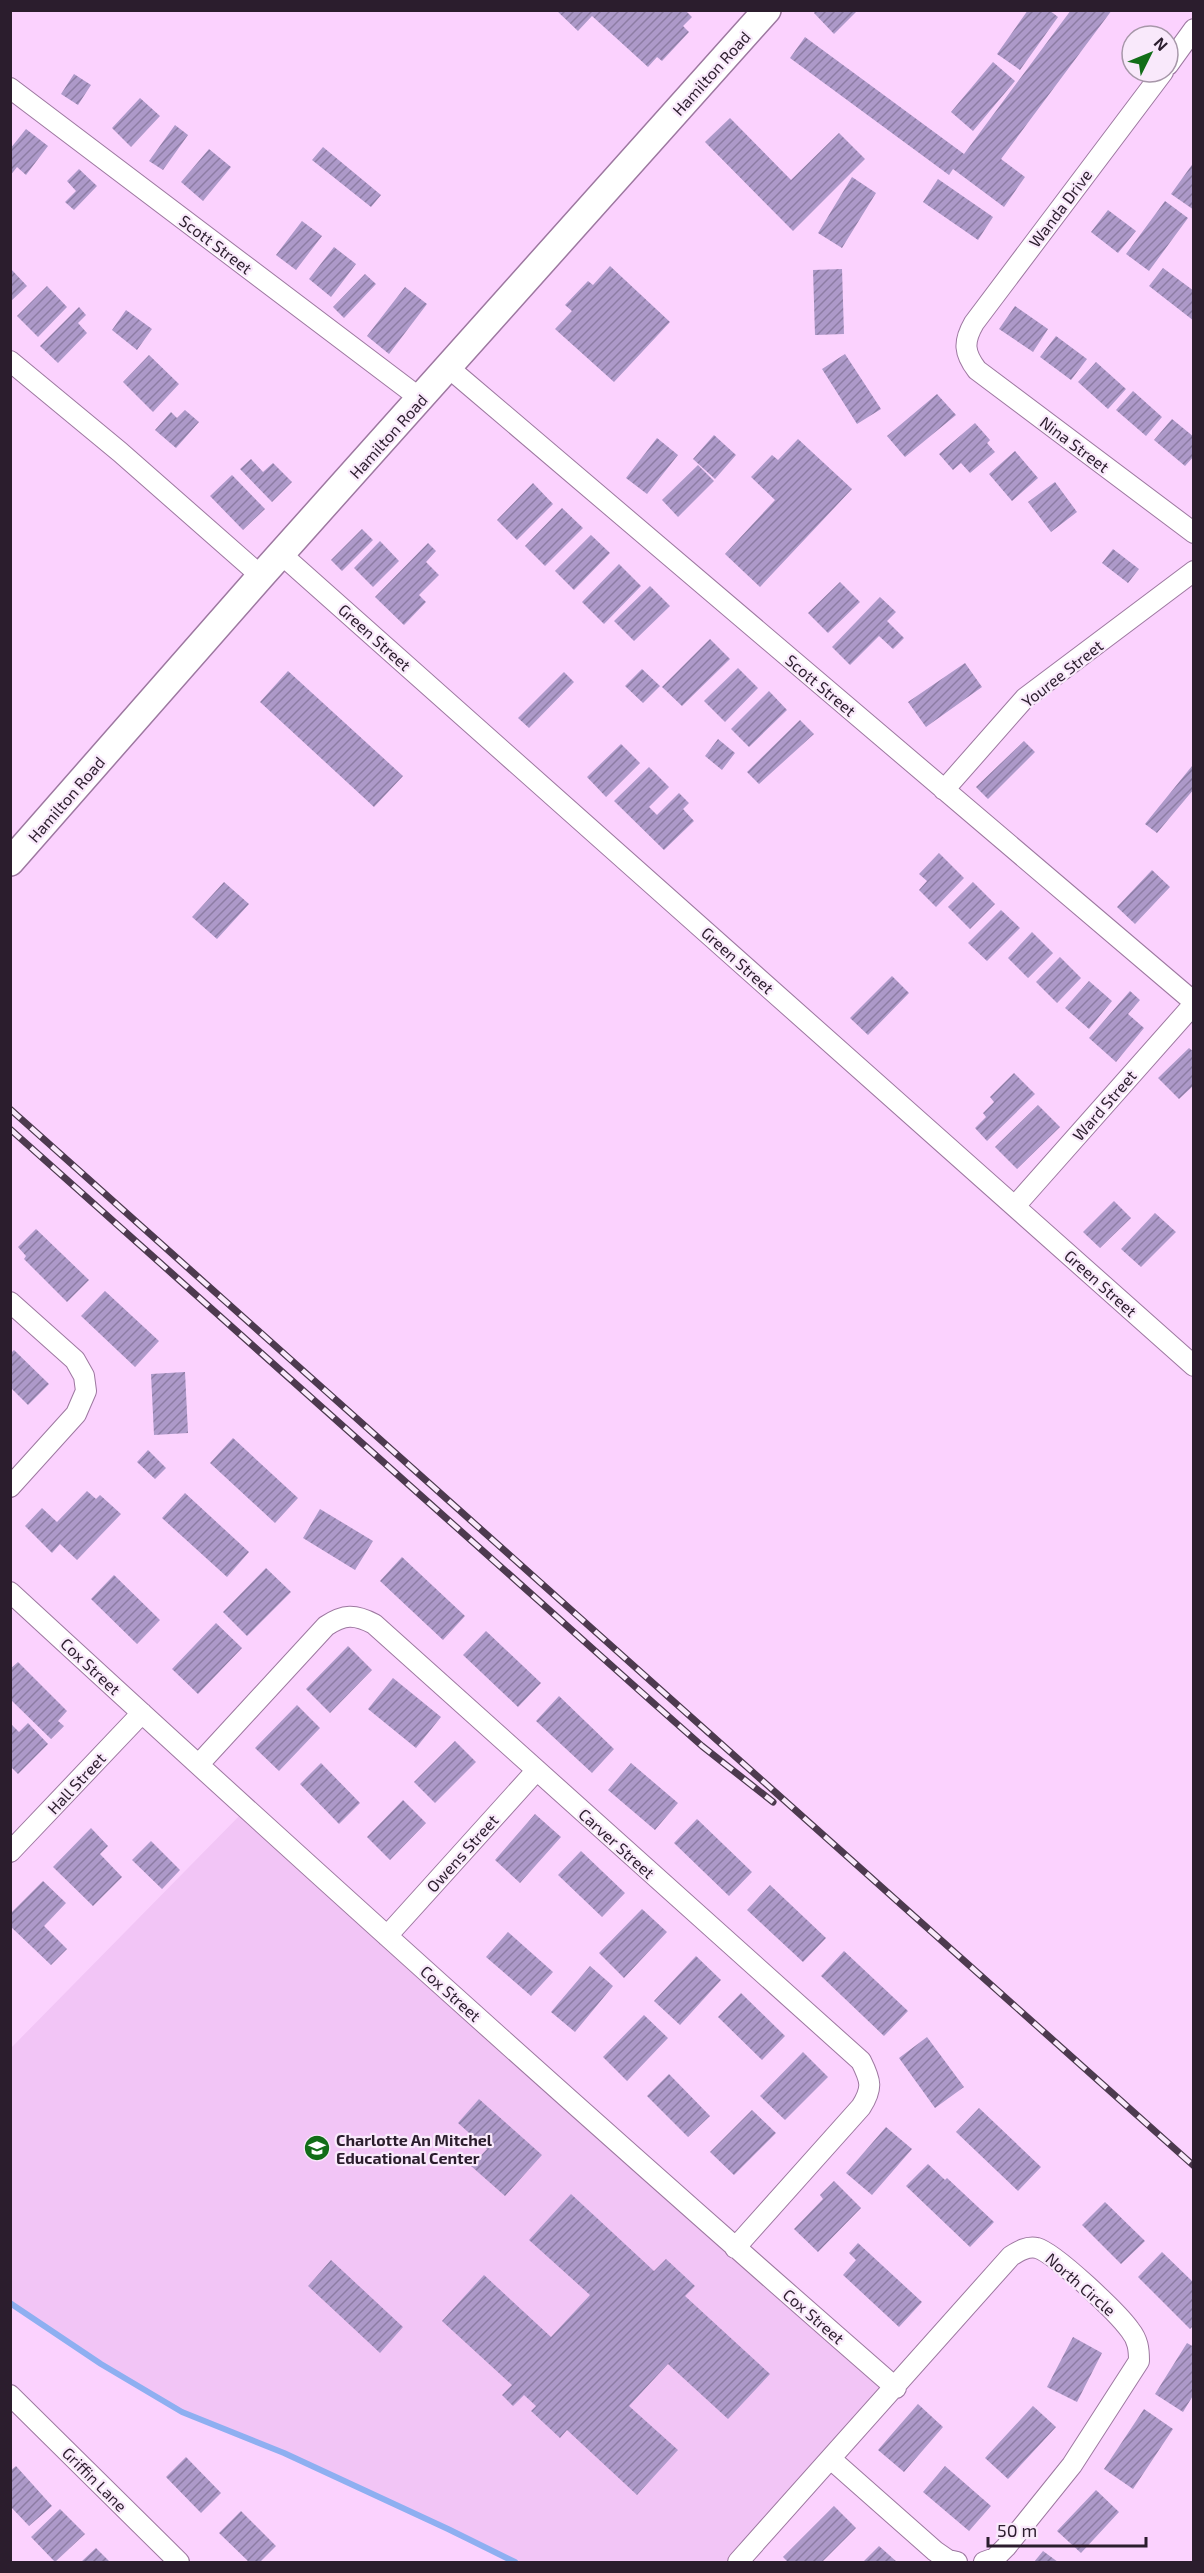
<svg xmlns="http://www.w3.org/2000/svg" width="1204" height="2573" viewBox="0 0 1204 2573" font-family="'Exo 2',sans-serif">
<defs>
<pattern id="building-hatch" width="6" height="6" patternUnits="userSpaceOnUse" patternTransform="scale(1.5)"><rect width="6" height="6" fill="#ad99c9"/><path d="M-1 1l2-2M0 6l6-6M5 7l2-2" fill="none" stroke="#8d7ca4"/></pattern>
</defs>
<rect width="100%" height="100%" fill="#fbd2fe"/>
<path fill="#f2c5f6" d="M247 1808 896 2388 738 2562H515L448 2529 284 2453 182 2412 101 2364 11 2303 10 2049Z"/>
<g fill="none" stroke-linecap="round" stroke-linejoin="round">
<path stroke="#8eaff1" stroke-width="6" d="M10 2303 101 2364 182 2412 284 2453 448 2529 515 2562"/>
</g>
<path fill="url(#building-hatch)" d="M556 10H685L692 17 683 26 689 32 662 61 657 57 648 67 592 16 578 31Z
M816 10H858L834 34 814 13Z
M1028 10H1049L1058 17 1020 70 997 54Z
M1071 10H1112L1001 159 1025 177 1004 207 953 169 949 175 790 58 805 37 964 154Z
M993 62 1015 81 973 131 951 112Z
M74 74 91 85 78 105 61 94Z
M140 98 160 116 131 147 112 128Z
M730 118 791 180 839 133 865 159 793 231 705 142Z
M175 125 188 135 163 170 149 161Z
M26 129 48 146 26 175 17 167 10 176V149Z
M323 147 381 195 371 207 312 160Z
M209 149 231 167 203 201 181 182Z
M1194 162V210L1171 194Z
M79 169 97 186 74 210 65 202 76 191 67 181Z
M852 177 876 193 842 248 818 233Z
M938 179 993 217 978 240 923 202Z
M1165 201 1188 218 1149 271 1126 254Z
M1108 210 1136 231 1118 253 1091 232Z
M302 221 322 236 296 270 276 255Z
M334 247 356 264 331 297 309 279Z
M610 266 670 322 614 382 555 329 572 311 565 305 588 281 593 285Z
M10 268 27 286 10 302Z
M1163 268 1194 291V321L1149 286Z
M842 269 844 334 815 335 813 270Z
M365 274 376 284 344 318 333 307Z
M47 286 67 307 38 337 17 316Z
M405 287 427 304 389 354 367 336Z
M1015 306 1048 329 1033 352 999 329Z
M79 307 86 315 78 323 87 333 58 363 40 346Z
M126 310 152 329 137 350 112 330Z
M1056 336 1087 359 1071 380 1040 357Z
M845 354 881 409 857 424 822 369Z
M149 355 179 384 153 412 123 382Z
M1096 362 1126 389 1108 409 1078 382Z
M1133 391 1162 417 1146 436 1116 410Z
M937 394 956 415 905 457 887 436Z
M185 410 199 422 176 448 155 430 171 412 177 418Z
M1172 419 1194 437V456L1185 466 1154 440Z
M975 423 990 440 987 443 995 452 970 473 961 463 953 470 939 454Z
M714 435 736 455 715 479 693 459Z
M657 438 678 455 647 494 626 478Z
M798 439 852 489 760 587 725 554 775 500 751 477 772 455 778 460Z
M1015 451 1038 478 1012 501 989 474Z
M251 459 263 472 273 463 292 482 272 502 240 469Z
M698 465 714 481 678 517 662 500Z
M232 475 265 509 243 530 210 496Z
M1055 482 1077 512 1051 532 1028 502Z
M533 483 553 504 517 540 497 520Z
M562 508 583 528 545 566 525 546Z
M362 529 373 540 342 571 331 560Z
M591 535 610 553 574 590 555 571Z
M380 541 399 561 373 587 354 568Z
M428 543 436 551 426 562 439 575 419 595 426 602 404 625 375 597Z
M1113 549 1139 569 1128 583 1102 563Z
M619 564 641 586 604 624 582 602Z
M840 582 860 602 828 633 808 613Z
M650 586 670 606 634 641 614 621Z
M880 597 896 612 887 621 904 638 893 649 879 636 850 665 832 647Z
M710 639 730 659 682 706 662 687Z
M965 663 982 687 926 727 908 702Z
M738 668 758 688 725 722 704 701Z
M642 669 660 686 643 703 625 686Z
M288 671 403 776 374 807 260 702Z
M564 672 574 682 529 728 518 718Z
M769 691 787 710 749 747 731 729Z
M800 720 814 734 759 784 747 772Z
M718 739 735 753 722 770 705 756Z
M1024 741 1035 752 988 799 976 787Z
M621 744 640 763 606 797 587 777Z
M1192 766 1194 789 1157 833 1145 824Z
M649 767 669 787 649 807 657 815 679 793 689 803 683 809 694 821 664 850 614 801Z
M939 853 964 878 936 907 919 890 927 881 919 874Z
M1152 870 1170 887 1135 924 1117 907Z
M224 882 249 904 217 939 192 917Z
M973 882 995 904 970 929 948 907Z
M1001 910 1020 928 987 961 968 943Z
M1032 932 1053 953 1028 978 1008 958Z
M1060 957 1081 978 1057 1003 1036 982Z
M892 976 909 993 868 1035 850 1018Z
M1089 981 1112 1001 1089 1029 1065 1008Z
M1130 991 1140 1000 1128 1014 1144 1028 1116 1062 1089 1038Z
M1189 1048 1194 1052V1085L1179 1099 1158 1078Z
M1014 1073 1035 1094 987 1141 975 1128 986 1117 983 1113 994 1102 990 1097Z
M1038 1105 1060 1127 1017 1169 995 1147Z
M1114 1201 1131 1218 1100 1248 1083 1232Z
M1155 1213 1176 1232 1141 1267 1121 1249Z
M36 1229 89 1280 67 1302 24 1259 26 1256 18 1247Z
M105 1291 159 1341 135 1367 81 1316Z
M14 1350 49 1384 28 1405 12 1389 10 1391V1354Z
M185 1372 188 1433 154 1435 151 1374Z
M233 1438 298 1498 275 1523 210 1463Z
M148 1450 166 1468 155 1479 137 1462Z
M87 1491 96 1499 100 1495 121 1514 77 1560 60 1544 52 1553 25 1526 42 1508 57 1522Z
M185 1493 249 1552 227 1577 162 1518Z
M320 1509 373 1541 355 1570 303 1538Z
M402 1557 465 1616 443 1640 380 1581Z
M266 1568 291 1592 247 1636 223 1612Z
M114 1575 160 1620 137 1644 91 1599Z
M216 1623 242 1648 198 1694 172 1669Z
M486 1631 541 1683 518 1707 463 1655Z
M348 1646 372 1670 330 1713 306 1689Z
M18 1662 67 1711 58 1721 64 1726 51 1739 10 1699V1669Z
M393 1678 441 1717 416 1748 368 1709Z
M559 1696 614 1749 592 1773 536 1721Z
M297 1705 320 1728 279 1771 255 1748Z
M10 1723 19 1732 28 1723 48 1744 18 1774 10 1766Z
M455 1741 476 1762 435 1803 414 1782Z
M321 1763 360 1803 339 1824 300 1784Z
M631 1763 678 1803 655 1830 608 1790Z
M403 1800 426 1823 390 1860 367 1837Z
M535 1814 561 1837 520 1883 495 1860Z
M697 1819 752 1872 729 1896 674 1843Z
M91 1828 108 1846 100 1854 122 1877 93 1906 53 1867Z
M151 1841 180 1870 162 1889 132 1860Z
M581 1851 625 1893 602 1917 558 1875Z
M43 1881 66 1903 44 1926 67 1949 51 1965 10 1926V1914Z
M770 1885 826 1938 803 1962 747 1910Z
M642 1909 667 1932 624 1978 599 1953Z
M508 1932 553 1972 531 1996 486 1957Z
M844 1951 908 2011 884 2036 821 1976Z
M696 1956 721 1980 680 2025 654 2001Z
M590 1966 613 1986 575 2032 551 2012Z
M741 1993 785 2036 762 2060 718 2017Z
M644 2015 668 2038 627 2081 603 2057Z
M927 2037 964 2087 935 2108 899 2058Z
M803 2052 828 2077 785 2120 760 2096Z
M669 2074 710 2116 688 2137 647 2096Z
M479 2099 542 2155 505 2196 471 2166 487 2149 458 2123Z
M979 2108 1041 2167 1018 2191 956 2132Z
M752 2110 776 2133 734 2175 710 2152Z
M886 2127 912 2149 872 2195 846 2173Z
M928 2164 945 2180 947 2178 994 2222 970 2247 906 2186Z
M834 2181 861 2208 818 2252 794 2229 823 2199 820 2195Z
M571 2194 654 2271 666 2259 695 2286 685 2296 770 2374 728 2419 668 2364 629 2406 678 2450 637 2495 567 2430 560 2438 531 2411 536 2406 524 2395 513 2406 502 2395 512 2385 442 2321 484 2275 551 2337 590 2295 529 2240Z
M1105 2202 1145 2241 1121 2264 1082 2225Z
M858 2243 922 2302 899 2327 843 2275 856 2260 849 2253Z
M1162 2252 1194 2283V2325L1190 2329 1138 2277Z
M331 2260 403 2327 380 2353 308 2286Z
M1073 2337 1102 2353 1077 2402 1047 2387Z
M1187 2343 1194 2347V2394L1183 2412 1155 2394Z
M918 2404 943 2427 904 2472 878 2450Z
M1033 2406 1056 2427 1008 2479 985 2458Z
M1144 2409 1173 2429 1133 2489 1104 2469Z
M186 2457 221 2493 201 2513 166 2477Z
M16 2466 52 2506 29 2526 10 2506V2471Z
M945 2466 991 2506 969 2531 923 2492Z
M1096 2490 1119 2512 1081 2553 1057 2531Z
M834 2506 856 2528 822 2562H788L783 2557Z
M60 2509 85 2534 55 2562 31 2537Z
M241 2511 276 2546 260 2562H249L219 2533Z
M879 2546 897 2562H863Z
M96 2548 110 2562H81Z
M1043 2551 1058 2562H1034Z"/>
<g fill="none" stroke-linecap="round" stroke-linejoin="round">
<g stroke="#9d78a0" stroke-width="22">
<path id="street" d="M1168 65 1194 29
M1163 72 974 323C963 342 964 353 977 370L1194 533
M10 88 421 399
M10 361 120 452 261 576
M449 368 1194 1002
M281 554 1194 1366
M944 790 1025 698 1194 571
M1015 1206 1194 1004
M10 1302 75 1360 84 1376 86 1391 76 1414 10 1487
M10 1592C302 1861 597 2127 896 2388
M199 1764 326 1626C344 1614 355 1614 374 1624L861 2061C871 2081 873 2088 861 2107L735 2248
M10 1852 142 1713
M387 1936 536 1771
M10 2395 179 2562
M832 2460 935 2551 948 2560 957 2562
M738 2562 1011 2256C1019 2251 1027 2246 1037 2248 1055 2253 1118 2313 1130 2330 1138 2340 1139 2349 1139 2361L1072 2465 1006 2547 995 2558 984 2562"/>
</g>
<g stroke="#9d78a0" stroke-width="30">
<path id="secondary" d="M10 862 261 576 767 10"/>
</g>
<use href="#street" stroke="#fff" stroke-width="20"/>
<use href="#secondary" stroke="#fff" stroke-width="27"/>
<g stroke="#4d3a4f" stroke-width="7">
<path id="rail" d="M10 1109 1194 2166
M10 1129 650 1700 702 1746 773 1802"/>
</g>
<use href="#rail" stroke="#f9e9fb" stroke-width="4.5" stroke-dasharray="14" stroke-linecap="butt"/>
</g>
<defs>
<g id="school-disc" transform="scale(1.35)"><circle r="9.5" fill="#126d18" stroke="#f9e9fb"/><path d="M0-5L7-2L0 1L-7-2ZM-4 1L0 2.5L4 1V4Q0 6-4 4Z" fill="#fff"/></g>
</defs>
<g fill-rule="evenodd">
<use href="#school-disc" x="317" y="2148"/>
</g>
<g text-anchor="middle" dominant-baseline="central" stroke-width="4.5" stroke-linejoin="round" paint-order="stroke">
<g font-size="16" fill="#2b1d2d" stroke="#f9e9fb">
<text transform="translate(711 73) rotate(-48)">Hamilton Road</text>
<text transform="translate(1060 208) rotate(-53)">Wanda Drive</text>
<text transform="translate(216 244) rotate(37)">Scott Street</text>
<text transform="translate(388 436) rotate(-48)">Hamilton Road</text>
<text transform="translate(1075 444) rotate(37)">Nina Street</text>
<text transform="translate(375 637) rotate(42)">Green Street</text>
<text transform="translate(1062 673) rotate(-38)">Youree Street</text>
<text transform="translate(821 685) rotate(40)">Scott Street</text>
<text transform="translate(66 799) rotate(-49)">Hamilton Road</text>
<text transform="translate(738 960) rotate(42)">Green Street</text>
<text transform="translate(1104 1105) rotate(-49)">Ward Street</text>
<text transform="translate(1101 1283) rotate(42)">Green Street</text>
<text transform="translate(91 1666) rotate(43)">Cox Street</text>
<text transform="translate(76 1783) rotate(-47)">Hall Street</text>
<text transform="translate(617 1843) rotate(42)">Carver Street</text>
<text transform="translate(462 1853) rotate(-48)">Owens Street</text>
<text transform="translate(451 1993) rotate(42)">Cox Street</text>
<text transform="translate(1081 2284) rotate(41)">North Circle</text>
<text transform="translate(814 2316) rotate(41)">Cox Street</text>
<text transform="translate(95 2479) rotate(45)">Griffin Lane</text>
</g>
<g font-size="16" font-weight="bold" fill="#2b1d2d" stroke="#f9e9fb" text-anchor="start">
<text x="336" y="2139">Charlotte An Mitchel<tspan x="336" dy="18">Educational Center</tspan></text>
</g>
</g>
<rect width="1204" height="2573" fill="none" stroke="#2b1d2d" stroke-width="24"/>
<g transform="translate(1150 54) rotate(47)"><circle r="28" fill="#f9e9fb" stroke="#a797a9" stroke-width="1.5"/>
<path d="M0-4.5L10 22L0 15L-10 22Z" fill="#126d18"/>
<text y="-9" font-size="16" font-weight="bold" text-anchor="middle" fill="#2b1d2d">N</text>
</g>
<path d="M988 2537v9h158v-9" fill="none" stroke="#2b1d2d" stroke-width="3"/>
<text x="997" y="2537" font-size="18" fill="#2b1d2d" stroke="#f9e9fb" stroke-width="4.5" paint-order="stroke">50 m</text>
</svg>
